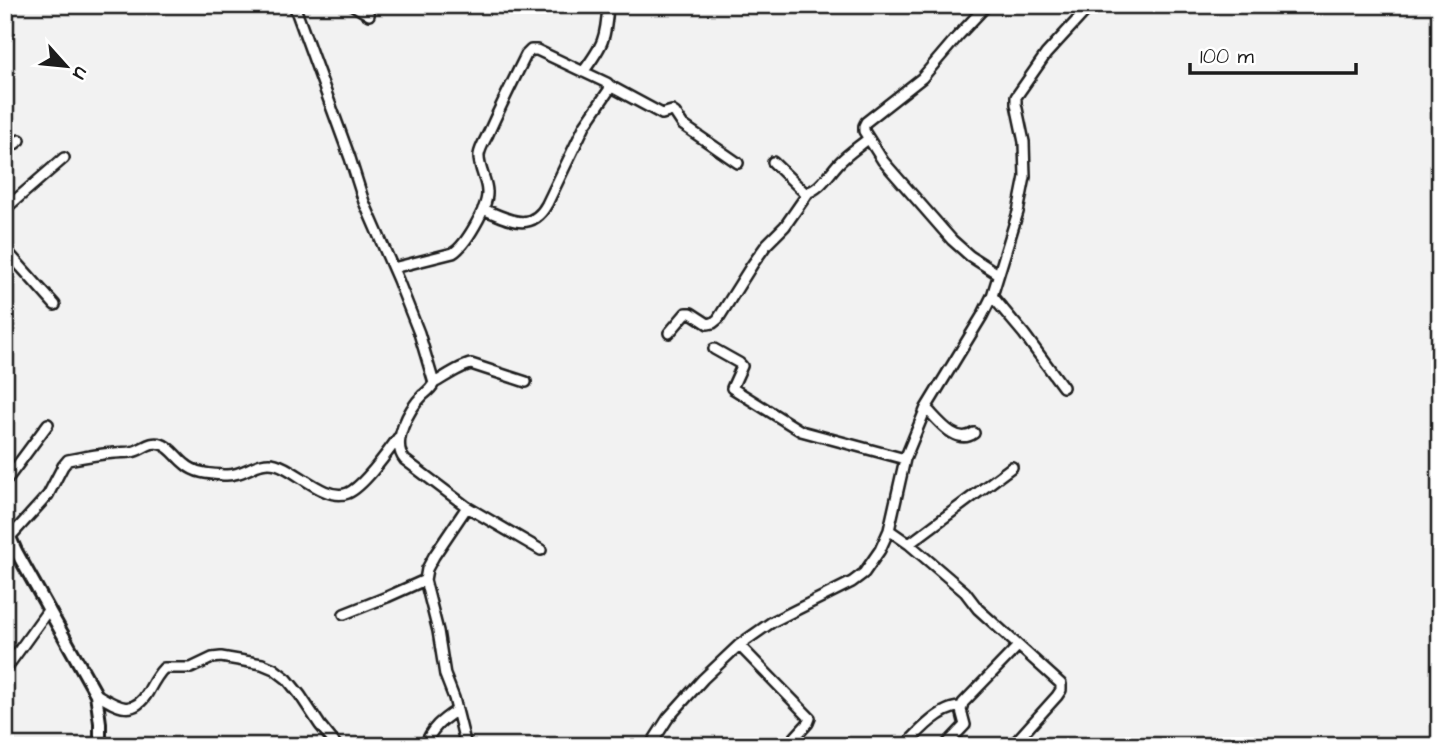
<svg xmlns="http://www.w3.org/2000/svg" width="1445" height="751" viewBox="0 0 1445 751" font-family="'Architects Daughter',sans-serif">
<rect width="100%" height="100%" fill="#f2f2f2"/>
<filter id="ink" filterUnits="userSpaceOnUse"><feTurbulence type="fractalNoise" baseFrequency=".0143" numOctaves="2"/><feDisplacementMap in="SourceGraphic" scale="14" xChannelSelector="R" yChannelSelector="G"/><feConvolveMatrix kernelMatrix="1 2 1 2 8 2 1 2 1" color-interpolation-filters="sRGB"/></filter>
<g filter="url(#ink)">
<g fill="none" stroke-linecap="round" stroke-linejoin="round">
<g stroke="#1c1c1c" stroke-width="14">
<path id="minor" d="M294 5 350 158 364 202 398 280 419 333 434 383C431 389 428 391 423 395 409 409 390 443 405 460L467 507 541 550
M353 5 369 15
M987 5 957 37 922 78 866 122 864 126V131L883 161 952 240 970 256 998 274
M583 72C603 45 606 39 608 5
M610 86 662 114 672 111 675 113 683 125 738 163
M5 151 20 140
M773 162 805 193C819 191 828 175 838 164 846 155 858 147 868 139
M5 209 64 158
M5 249 55 305
M393 268 453 253C466 245 488 207 487 192 487 180 478 167 479 155 480 148 485 140 488 134 500 107 513 81 526 55L531 50H537L607 83 610 86 609 90 585 125 547 204C531 234 508 219 483 209
M992 296 1024 334 1063 387
M669 333 686 313H691L708 324 713 323 718 319 752 265 767 244 785 226 808 193
M714 349 739 363 742 366 732 388 801 431 905 459
M434 383C445 377 460 366 471 364L526 382
M926 408C938 420 956 446 974 433
M5 482 48 424
M889 530 909 544 965 592 978 609 1061 684V690L1057 696 1012 746
M5 544 10 537 48 495 63 466 68 460C83 457 99 454 115 453 120 452 126 453 131 452 142 451 149 440 161 444 171 447 177 458 185 464 196 474 211 474 225 475 245 476 257 459 276 464 296 469 325 502 348 493 364 486 387 453 398 438
M909 544 1012 467
M344 614 387 597 425 580
M739 645 810 718 808 723 787 746
M5 670 49 609
M96 694C116 706 133 718 148 692 153 683 157 675 164 668H191L212 658 221 657 262 664 274 669 287 679 300 695 320 725 337 746
M907 744C919 731 942 706 961 707
M425 746C431 728 442 720 457 710
M466 746 454 698 445 675 438 631 425 580 427 569 434 556 467 507
M650 746 668 718 703 679 739 645 772 622 852 582 864 573 880 550 889 530 905 459 926 408 982 316 992 296 1018 212 1025 177 1024 142 1016 104V97L1046 54 1091 5
M945 746 965 725 961 710 963 703 1018 646"/>
</g>
<g stroke="#1c1c1c" stroke-width="16">
<path id="tertiary" d="M5 526 16 551 96 694 100 723V746"/>
</g>
<use href="#minor" stroke="#fff" stroke-width="9"/>
<use href="#tertiary" stroke="#fff" stroke-width="10"/>
</g>
</g>
<rect width="1445" height="751" fill="none" stroke="#fff" stroke-width="28"/>
<rect x="14" y="14" width="1417" height="723" fill="none" stroke="#1c1c1c" stroke-width="2.5" filter="url(#ink)"/>
<g transform="translate(66 66) rotate(117)" stroke="#ffffff" stroke-width="5" paint-order="stroke">
<path d="M0-5L12 26L0 18L-12 26Z" fill="#1c1c1c"/>
<text y="-10" font-size="19" font-weight="bold" text-anchor="middle" fill="#1c1c1c">U</text>
</g>
<path d="M1190 63v10h166v-10" fill="none" stroke="#1c1c1c" stroke-width="3.5"/>
<text x="1200" y="63" font-size="21" fill="#1c1c1c" stroke="#ffffff" stroke-width="5" paint-order="stroke">100 m</text>
</svg>
